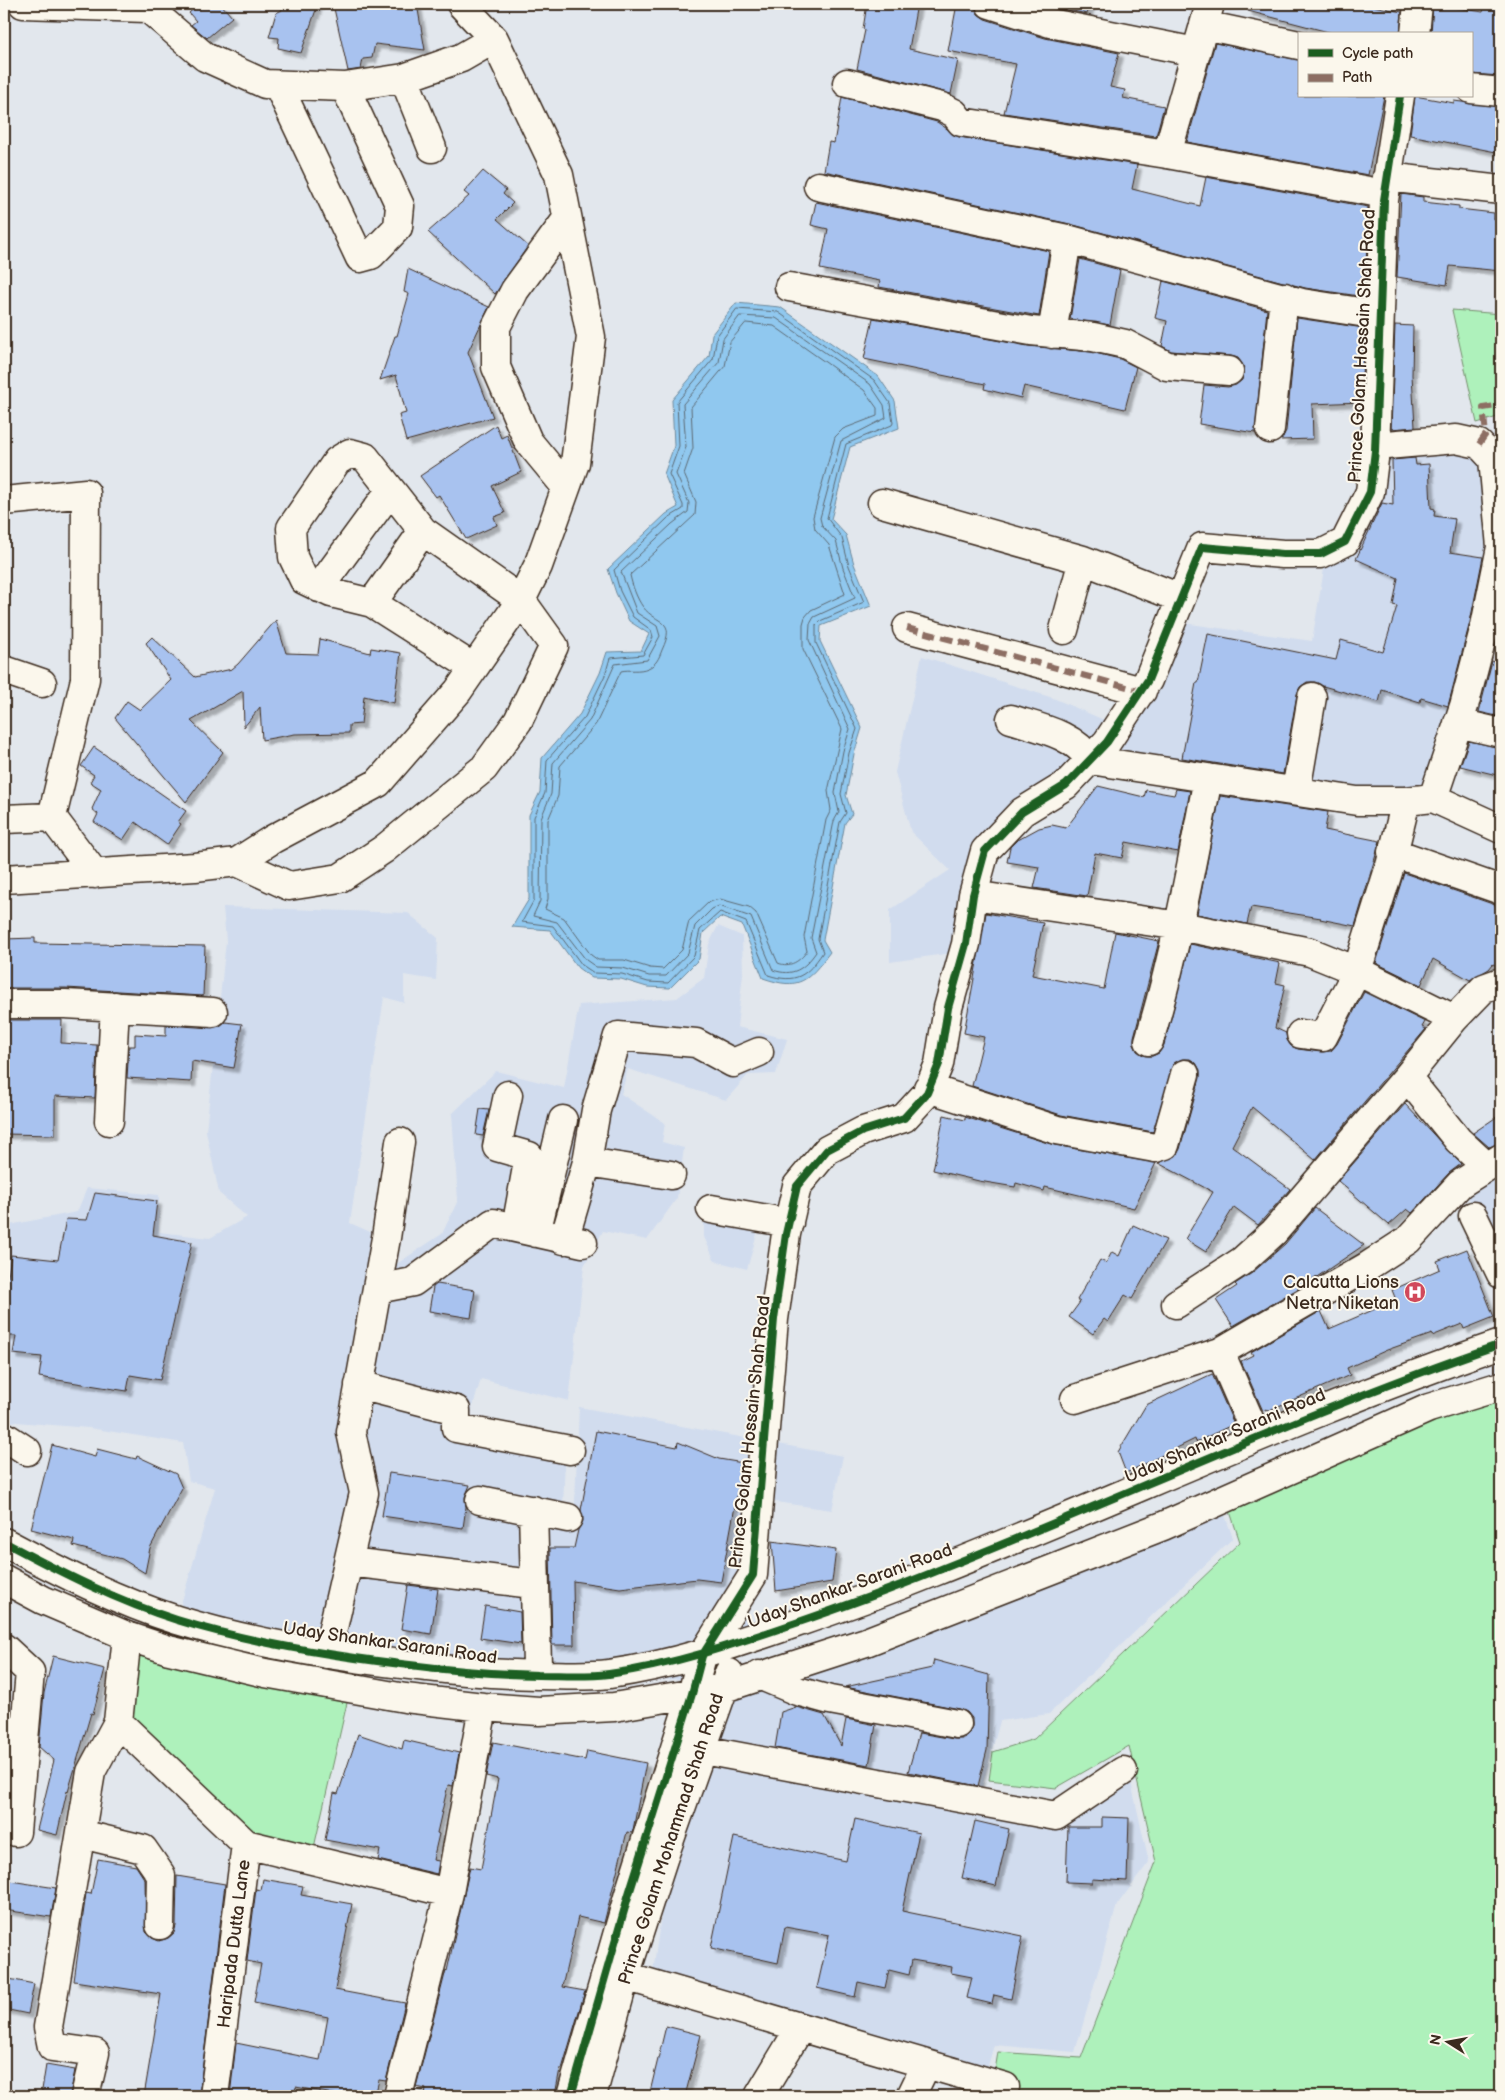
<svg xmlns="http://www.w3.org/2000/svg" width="1505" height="2100" viewBox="0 0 1505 2100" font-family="'Balsamiq Sans',sans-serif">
<defs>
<filter id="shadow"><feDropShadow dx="4.5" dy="4.5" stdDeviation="1" flood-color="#0004"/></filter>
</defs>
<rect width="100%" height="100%" fill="#e2e7ed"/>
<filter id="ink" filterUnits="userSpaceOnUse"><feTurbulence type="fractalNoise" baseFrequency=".02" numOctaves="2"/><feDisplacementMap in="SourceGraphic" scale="10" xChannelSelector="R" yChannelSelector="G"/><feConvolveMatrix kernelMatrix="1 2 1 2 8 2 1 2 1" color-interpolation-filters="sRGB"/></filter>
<g filter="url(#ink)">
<path fill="#d1dcee" d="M1464 446 1485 463 1492 552 1484 620 1425 789 1396 798 1103 759 1176 622 1312 641 1325 563 1378 452Z
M922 656 1053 698 1111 723 1090 749 977 845 952 953 890 962V910L950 870 911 832 895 772Z
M223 907 408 913 438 938 436 980 404 975V1003L384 997 350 1223 377 1235 358 1495 316 1664 174 1628 215 1488 189 1481 183 1443 89 1428 4 1421V1226L77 1212 87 1188 159 1195V1232L210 1238 247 1217 219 1193 206 1131 226 941Z
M718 926 742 936 743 974 737 1027 787 1039 776 1074 748 1075 726 1100 628 1069 621 1094 665 1123 662 1142 684 1148 677 1198 647 1240 603 1231 584 1266 569 1401 481 1379 464 1436 565 1459 563 1506 533 1503 524 1679 482 1685 397 1678 331 1665 370 1497 354 1433 392 1267 442 1234 458 1200 452 1114 496 1071 564 1088 579 1005 677 998 704 978 709 944Z
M1501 1162V1269L1464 1187Z
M704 1220 759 1227 747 1269 715 1261 704 1237Z
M579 1407 843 1456 832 1510 748 1498 740 1563 753 1653 680 1679 540 1682 537 1517 574 1525Z
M1216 1490 1233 1538 1049 1714 1000 1721 977 1805 1057 1824 1130 1778 1149 1862 1117 1905 1075 2052 994 2045 985 2076 652 1978 686 1745 689 1690 885 1624Z"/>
<path fill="#aef1bb" stroke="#748e6c" d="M1452 310 1501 314V416L1477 423Z
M1501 1378V2096H991L998 2052 1081 2058 1156 1862 1129 1746 1056 1788 989 1780 993 1752 1034 1739 1240 1542 1223 1490Z
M135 1631 349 1694 310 1865 261 1844 124 1719Z"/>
<path fill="#90c8ef" stroke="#6e899b" d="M736 303 780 307 878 376 895 401 899 428 850 447 831 519 846 535 854 564 871 606 821 626 820 641 862 728 854 754 846 795 852 814 845 823 823 940 830 952C808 981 800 991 763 978L742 925 720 917 703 933 699 959 670 988 647 987 621 979 592 978 578 968 550 930 512 927 529 899V815L540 792 542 758 580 714 600 673 607 652 641 651 649 634 629 621 616 593 608 569 666 514 678 507 664 474 674 446 672 400 709 356 712 334Z"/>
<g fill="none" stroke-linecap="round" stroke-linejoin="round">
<path stroke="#5d6972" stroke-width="1" d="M737 309 778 312 874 380 890 403 893 423 892 425 846 444 827 518 842 538 849 566 864 602 820 621 816 625V643L857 729 849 753 841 794 846 813 840 822 818 939 823 952C807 976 796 984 768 975L746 922 720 912 700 930 694 956 668 983 648 982 622 974 594 973 582 965 553 926 522 922 534 900V817L545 793 547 760 585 717 605 675 610 658 643 655 653 637 651 630 633 617 620 591 614 570 668 518 683 509V505L669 474 679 446 677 402 713 359 717 336Z
M740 316 776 318 830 356 870 384 884 405 886 418 841 441 820 518 822 526 836 541 843 568 855 598 814 617 810 624 809 640 850 729 843 751 835 793 839 812 834 821 811 938 816 952C804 969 793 977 773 970L751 917 719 906 712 909 695 926 688 953 666 976H649L623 968 596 967 586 960 557 922 533 916 540 901 541 818 551 794 553 763 590 720 615 664 647 660 660 636 657 626 637 613 621 572 672 524 688 512 689 503 676 474 686 447 683 404 719 362 723 339Z
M746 323 774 326 825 362 864 390 877 408V416L843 429 835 437 813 517 815 529 829 545 845 594 811 610 805 617 803 624V649L842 729 828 791 831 810 826 820 804 937 807 951C800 961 790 968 778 963L756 913 749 907 720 899 709 902 689 921 682 950 663 969 650 968 624 960H598L591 955 564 918 545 909 548 899V820L558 796 560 766 596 724 621 671C629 669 639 672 648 668 656 665 659 658 662 650 677 618 657 625 643 607 637 599 632 585 630 575L695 515 696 502 684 474 693 448 691 407 725 366 730 342Z"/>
</g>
<path fill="#a8c2ef" stroke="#3b2a1e" filter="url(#shadow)" d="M199 4H221L232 17 207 38 191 25 196 21 189 13Z
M282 4H318L301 53 278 48 279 38 269 37 276 13 282 10Z
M333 4H417L425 50 375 44 372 58 363 59 361 69 348 71Z
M867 4H917L909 49 958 60 951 94 857 69 865 30 863 29Z
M957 4H975L978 14 985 19 1045 38 1119 53 1110 87 1125 90 1123 98 1164 106 1156 136 1004 113 1016 64 948 51Z
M1041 4H1090L1087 14Z
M1248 4H1364L1402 12 1400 34H1336L1248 11Z
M1433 4 1483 12 1485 4H1501V76L1471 74V34H1431Z
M1215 43 1299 60V96H1384L1368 175 1187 142Z
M1415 96 1454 103V101L1501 107V153L1410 135Z
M842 97 937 122 959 137 1137 165 1132 189 1200 206 1206 177 1368 207 1366 273H1363L1359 296 1305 288 1070 224 824 171 829 142 834 143Z
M483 171 506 190 503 194 513 203 497 219 528 246 495 294 428 232 469 196 464 192Z
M1401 194 1423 197V202L1459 206V209L1494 213V219H1501V271L1450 266 1447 285 1397 277Z
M816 202 1049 251 1039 316 879 287 880 281 820 269 828 229 811 225Z
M1080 259 1120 270 1110 325 1070 319Z
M408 269 489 307 468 352 493 417 406 441 399 415 406 413 396 375 380 380 395 336H397L409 294 404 292Z
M1163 281 1267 310 1255 433 1199 424 1204 385 1228 387 1236 385 1242 380 1244 373 1243 365 1238 358 1231 356 1171 351 1162 346 1167 321 1155 318Z
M873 318 1028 346 1091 352 1120 359 1136 367 1125 409 1024 386 1021 398 984 389 985 384 864 359Z
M1297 318 1364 328 1361 402 1312 404 1313 439 1281 440 1286 431Z
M1395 325 1413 326 1412 375 1415 427 1391 429Z
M496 425 501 438 507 435 521 472 492 486 505 513 494 517 497 525 466 539 439 495 436 497 420 476Z
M1415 458 1416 465 1429 464 1431 508 1435 509 1434 516 1455 519 1450 552 1483 557 1470 622 1448 706 1421 698 1420 702 1382 690 1379 702 1323 686 1315 682H1307L1300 687 1297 694 1283 774 1182 758 1196 683H1198L1208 634 1336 660 1341 640 1383 652 1397 606 1393 605 1398 578 1356 559 1382 503 1393 505 1392 460Z
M276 620 286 653 318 654 320 639 370 653 371 648 401 653 394 703 364 696 361 724 349 725V733L295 734 262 740 260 707 244 727 243 691 191 721 223 752 186 802 115 718 127 701 140 710 171 680 146 643 152 637 195 677 232 669 238 664Z
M1492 661 1501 664V717L1479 712Z
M1469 741 1501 748V776L1460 766Z
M94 747 186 811 178 822 181 824 167 845 135 822 123 840 94 822 98 814 92 809 101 789 90 782 94 775 81 766Z
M1098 786 1144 797 1146 790 1174 795 1176 789 1190 791 1178 852 1126 842 1122 858 1095 853 1087 896 1034 888 1039 867 1007 862 1010 847 1017 840 1039 828 1052 825 1066 828Z
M1220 796 1328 812 1325 830 1380 841 1355 926 1320 919 1321 918 1251 907 1247 924 1197 914Z
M1404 873 1501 907V968L1493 964 1489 969 1470 980 1433 959 1421 985 1376 963Z
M986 913 1043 923 1032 975 1104 989 1115 932 1159 941 1134 1037V1044L1137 1051 1145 1056H1152L1159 1053 1164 1045 1190 944 1280 963 1276 983 1285 985 1275 1028 1286 1033 1287 1040 1291 1046 1298 1049 1321 1052 1331 1051 1337 1044 1364 992 1425 1022 1422 1027 1426 1029 1315 1160 1252 1107 1232 1146 1290 1189 1258 1225 1234 1207 1206 1252 1185 1239 1213 1192 1158 1163 1176 1156 1180 1149 1200 1078V1070L1196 1063 1190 1059H1182L1174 1063 1153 1132 1061 1115 972 1086 984 1037 964 1033Z
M35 938V943L205 946 203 996 66 988H5L4 939Z
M6 1020H62L61 1043 97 1045 95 1098 55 1096V1135L4 1134V1029H6Z
M225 1022 242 1024 234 1068 192 1061 191 1082 127 1078 129 1046H135V1034L166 1036V1025L212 1028 220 1026Z
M1405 1104 1461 1164 1449 1173 1412 1213 1407 1209 1389 1225 1338 1181Z
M480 1109 489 1110 483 1136 476 1135Z
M1501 1114V1143L1489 1147 1473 1133Z
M944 1115 965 1120V1117L1054 1145 1156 1163 1134 1208 1045 1187 1044 1191 1016 1183 1015 1187 979 1181 933 1170Z
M95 1193 157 1201 153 1235 192 1242 160 1380 130 1375 127 1391 39 1377 42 1357 13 1354 16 1336H4V1278L8 1277 11 1255 58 1260 66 1219 87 1220Z
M1315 1208 1364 1245 1308 1283 1233 1326 1216 1300 1237 1286 1235 1284 1252 1273 1285 1244Z
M1133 1225 1166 1240 1132 1299 1125 1295 1108 1322 1104 1319 1093 1334 1069 1317 1080 1302 1077 1300 1100 1260 1106 1263 1112 1252 1119 1256Z
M1467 1249 1494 1317 1464 1329 1462 1324 1432 1336V1334L1387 1350 1347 1368 1350 1375 1267 1411 1266 1409 1263 1411 1241 1361 1253 1355 1251 1352 1321 1311 1329 1329 1396 1300 1392 1290 1440 1269 1437 1261Z
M437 1284 475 1290 471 1318 429 1311 433 1287Z
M1212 1374 1234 1424 1196 1442 1195 1439 1126 1473 1118 1452 1146 1405Z
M596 1431 677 1447 678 1442 719 1459 743 1463 721 1582 697 1579 620 1588 573 1581 574 1645H552L550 1548H574L578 1530 583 1521 581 1510Z
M52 1445 95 1457 97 1449 136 1459 137 1456 176 1474 182 1488 150 1548 145 1573 122 1559 73 1546 74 1540 31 1529Z
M389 1473 470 1485 465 1497 466 1507 463 1528 382 1516Z
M772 1541 836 1550 832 1582 776 1591Z
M408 1585 438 1589 431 1634 401 1629Z
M485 1606 520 1612 521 1644 480 1638Z
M53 1656 105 1669 93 1714 91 1713 68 1792 67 1791 57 1835 37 1830 54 1760 39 1747 44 1693Z
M934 1660 989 1675 987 1750 978 1786 908 1772 919 1733 954 1739H963L969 1734 972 1726V1718L967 1712 960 1709 845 1687 932 1668Z
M796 1707 824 1715 841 1746 846 1719 876 1725 869 1765 775 1748 781 1712Z
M358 1734 402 1749 404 1740 459 1753 453 1786 448 1785 437 1833 439 1834 433 1860 439 1861 437 1874 378 1860 380 1850 325 1840 334 1793 338 1794Z
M493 1742 585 1760 587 1751 646 1763 633 1830 632 1833 627 1832 604 1923 578 1917 562 1987 585 1991 562 2069H560L555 2095 537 2092V2096H425L426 2089 416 2087 446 1970 447 1971 470 1867 481 1869 498 1779 486 1776Z
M1102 1817 1129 1818 1127 1881 1092 1879V1883L1066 1882 1068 1827H1102Z
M855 1819 919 1833 902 1911 1023 1936 1011 1999 994 1995 992 2004 967 1998 972 1977 951 1973 952 1967 912 1960 909 1975 889 1970 885 1988 858 1982 855 1997 817 1988 829 1935 785 1927 778 1963 711 1948 734 1837 846 1861Z
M975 1821 1009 1829 996 1886 962 1878Z
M98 1859 136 1866 145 1880 146 1932 152 1938 159 1941 168 1938 174 1933 176 1926 177 1876 225 1884 199 2096H144L161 1994 74 1981 86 1893 91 1894Z
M263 1879 303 1886 301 1895 352 1904 335 1990 405 2003 386 2081 379 2080 375 2096H344L296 2087 294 2096H230L236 2043 320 2060 328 2017 254 2002 261 1964 247 1961 256 1889 261 1890Z
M4 1880 56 1888 51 1917 4 1910Z
M4 1978 34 1984 28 2014 4 2009Z
M666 2026 701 2035 685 2096H649Z
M46 2065 75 2070 70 2096H41Z"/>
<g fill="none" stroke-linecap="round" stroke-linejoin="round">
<g stroke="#3b2a1e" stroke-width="31">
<path id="minor" d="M23 4 147 8
M143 4 205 57 265 84 345 87 404 78 461 58 494 39
M990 4 1050 23 1196 52
M1204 25 1299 45
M1415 34 1418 4
M404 78 432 148
M847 83 942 107 954 113 961 122 1167 154 1385 194
M278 85 360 258 371 255 398 227 400 206 345 87
M1471 89 1501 92
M1167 154 1210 4
M1387 177 1501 190
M818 186 1067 239 1302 303 1379 315
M789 287 1031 331 1093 337 1125 344 1167 366 1229 371
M1052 334 1067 239
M1270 429 1284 297
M1375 446 1456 439 1479 444 1493 459 1501 547 1485 626 1464 706 1433 798
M566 487 528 441 496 367V327L515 290 567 219
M4 501 86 493 85 679 52 817 4 819
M882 503 1083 560 1180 598
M319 588 390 491
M372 603 423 531
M907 628 1142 691
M1064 630 1083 560
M4 670 42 683
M1011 719C1039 728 1074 734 1090 760L1357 801H1406L1433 798 1501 829
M1458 723 1501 733
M1296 791 1312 697
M52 817 95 874
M1392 852 1501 890
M237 862 289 886 340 878 384 849 484 768 518 721 554 646 521 600 423 531 365 457 350 453 337 461 291 528 293 557 304 580 331 593 372 603 474 668
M4 879 195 867 237 862 273 839 378 783 458 691 521 600 538 566 575 463 591 337 559 175 494 39 461 4
M973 895 1180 926 1310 952 1357 971 1454 1019
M4 1004H65L213 1012
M1301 1034 1323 1037 1357 971 1390 866 1406 801
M1149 1041C1175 955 1191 867 1208 778
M1407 1077 1458 1140 1487 1167
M928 1088 1057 1130 1155 1148 1165 1145 1185 1074
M508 1095 497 1147 529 1156 516 1228
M109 1121 115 1006
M587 1162 671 1175
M711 1209 789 1223
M1473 1216 1501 1274
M536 1233 563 1120
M564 1240 587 1162 596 1110 618 1036 696 1043 733 1063 759 1052
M377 1289 413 1282 493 1223 583 1243
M1176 1304 1242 1261 1274 1232 1407 1077 1454 1019 1484 988 1498 983 1501 984
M359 1385 456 1410V1428L570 1450
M1075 1399 1220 1352
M4 1436 27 1451
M1257 1437 1220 1352 1368 1266 1408 1240 1460 1184 1501 1158
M480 1500 568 1518
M533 1510 537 1665 539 1675
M4 1542C60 1572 117 1601 177 1620 258 1645 343 1658 427 1667 464 1672 500 1674 538 1675 561 1675 585 1677 609 1674 673 1665 732 1645 793 1624 840 1608 887 1591 934 1572 1124 1497 1308 1410 1501 1344
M349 1562 533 1584
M4 1579 43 1600 127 1636 169 1650 265 1673 405 1698 483 1707 539 1711 614 1707 724 1688 866 1642 1163 1526 1429 1408 1501 1386
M127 1636 118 1722 246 1844 214 2096
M4 1648 30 1672 16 1832
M327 1654 364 1493 351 1432 386 1238 400 1142
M759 1675 797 1691 830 1700 957 1724
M703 1750 1056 1816 1123 1771
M81 1834 143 1849 161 1875 160 1925
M246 1844 449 1893
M625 1976 1005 2087
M85 2096 95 2053 52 2047 48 2027 91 1772 118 1722
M398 2096 449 1893 483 1707
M571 2096 628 1897 692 1694 702 1656 753 1575 774 1319 786 1234 797 1186 827 1150 863 1131 904 1118 927 1093 939 1064 948 1008 966 944 973 895 985 851 1022 812 1066 785 1107 742 1148 680 1202 547 1283 554H1321L1345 542 1370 492 1375 451 1384 200 1400 96
M592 2096 625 1976 664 1856 729 1673
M759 2096 800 2028
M911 2096 926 2065"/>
</g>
<use href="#minor" stroke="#fbf7ec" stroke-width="28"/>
<path stroke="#8d6e63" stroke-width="6" stroke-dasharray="12 6" stroke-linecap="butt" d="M1479 444 1486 434 1483 408 1501 405
M907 628 1142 691"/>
<g stroke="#fbf7ec" stroke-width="11">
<path id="cycleway" d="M4 1542C60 1572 117 1601 177 1620 258 1645 343 1658 427 1667 464 1672 500 1674 538 1675 561 1675 585 1677 609 1674 673 1665 732 1645 793 1624 840 1608 887 1591 934 1572 1124 1497 1308 1410 1501 1344
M571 2096 628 1897 692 1694 702 1656 753 1575 774 1319 786 1234 797 1186 827 1150 863 1131 904 1118 927 1093 939 1064 948 1008 966 944 973 895 985 851 1022 812 1066 785 1107 742 1148 680 1202 547 1283 554H1321L1345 542 1370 492 1375 451 1384 200 1400 96"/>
</g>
<use href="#cycleway" stroke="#1b5e20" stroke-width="8"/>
</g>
</g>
<defs>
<g id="hospital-disc" transform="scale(1.125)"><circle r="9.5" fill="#d1495b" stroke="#fbf7ec"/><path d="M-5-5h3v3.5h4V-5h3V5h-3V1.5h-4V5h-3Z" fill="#fff"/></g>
</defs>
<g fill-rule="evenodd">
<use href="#hospital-disc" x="1415" y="1292"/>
</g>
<g text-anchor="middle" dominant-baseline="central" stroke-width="4" stroke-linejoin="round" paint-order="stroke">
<g font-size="18" fill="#3b2a1e" stroke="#fbf7ec">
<text transform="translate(1362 346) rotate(-87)">Prince Golam Hossain Shah Road</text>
<text transform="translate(750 1432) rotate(-84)">Prince Golam Hossain Shah Road</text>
<text transform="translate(1225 1436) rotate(-23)">Uday Shankar Sarani Road</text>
<text transform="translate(850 1586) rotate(-20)">Uday Shankar Sarani Road</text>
<text transform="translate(390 1643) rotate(8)">Uday Shankar Sarani Road</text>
<text transform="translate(671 1839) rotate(-72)">Prince Golam Mohammad Shah Road</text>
<text transform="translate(234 1944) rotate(-83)">Haripada Dutta Lane</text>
</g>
<g font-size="18" fill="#3b2a1e" stroke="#fbf7ec" text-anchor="end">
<text x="1399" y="1282">Calcutta Lions<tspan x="1399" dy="21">Netra Niketan</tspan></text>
</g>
</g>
<rect width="1505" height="2100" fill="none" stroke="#fbf7ec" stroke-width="20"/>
<rect x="10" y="10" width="1485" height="2080" fill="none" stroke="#3b2a1e" stroke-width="2" filter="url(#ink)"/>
<rect x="1298" y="32" width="175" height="65" fill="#fbf7ec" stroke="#aea59a"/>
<rect x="1308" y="49" width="25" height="8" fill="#1b5e20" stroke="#aea59a"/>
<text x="1342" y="58" font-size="15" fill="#3b2a1e">Cycle path</text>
<rect x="1308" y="74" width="25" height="8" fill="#8d6e63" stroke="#aea59a"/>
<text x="1342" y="82" font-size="15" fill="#3b2a1e">Path</text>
<g transform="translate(1448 2042) rotate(281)" stroke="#fbf7ec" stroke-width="4" paint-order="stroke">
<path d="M0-4L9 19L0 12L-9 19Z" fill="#3b2a1e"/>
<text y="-8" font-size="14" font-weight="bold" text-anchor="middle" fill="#3b2a1e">N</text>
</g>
</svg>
